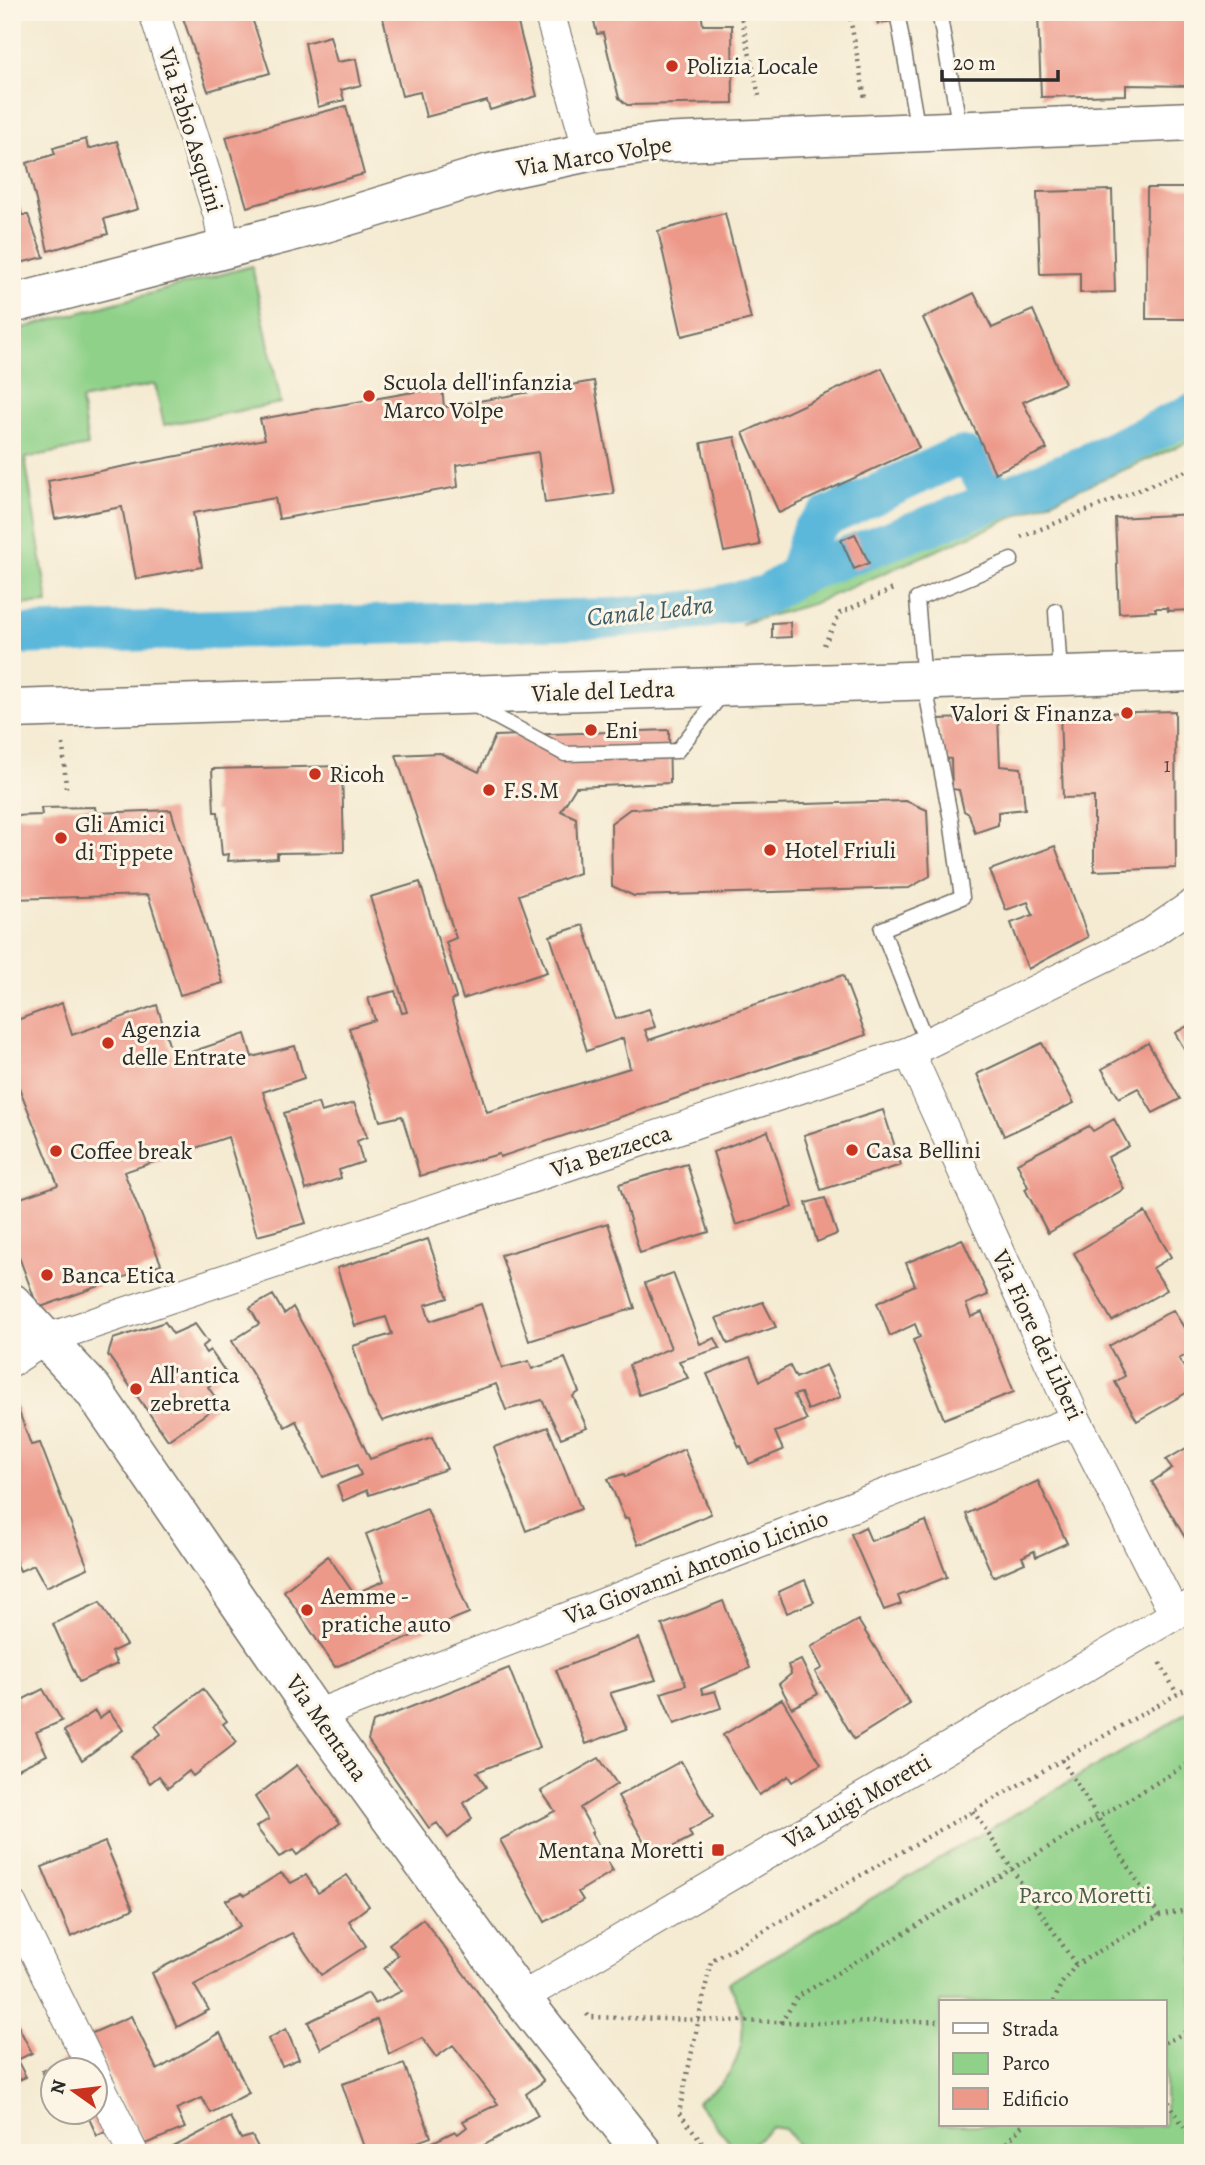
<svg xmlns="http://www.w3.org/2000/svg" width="1205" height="2165" viewBox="0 0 1205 2165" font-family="Alegreya,serif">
<rect width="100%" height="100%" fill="#fcf5e5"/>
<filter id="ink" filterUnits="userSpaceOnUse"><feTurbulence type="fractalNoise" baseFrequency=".0143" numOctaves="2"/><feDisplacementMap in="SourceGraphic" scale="14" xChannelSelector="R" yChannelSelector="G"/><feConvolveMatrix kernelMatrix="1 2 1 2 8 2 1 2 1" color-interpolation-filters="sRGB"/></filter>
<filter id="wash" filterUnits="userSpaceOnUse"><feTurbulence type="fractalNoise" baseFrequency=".00686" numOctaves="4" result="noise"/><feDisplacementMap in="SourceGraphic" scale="28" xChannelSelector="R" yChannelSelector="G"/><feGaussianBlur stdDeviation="1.57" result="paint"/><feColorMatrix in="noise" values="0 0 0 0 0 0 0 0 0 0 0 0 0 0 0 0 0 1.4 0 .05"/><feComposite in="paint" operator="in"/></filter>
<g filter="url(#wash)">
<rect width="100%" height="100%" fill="#f5ebd3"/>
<path fill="#8fd189" stroke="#5d7e5a" stroke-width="2" fill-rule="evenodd" d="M252 266 281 403 164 425 155 384 81 400 88 446 25 458 48 603 12 605V331Z
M1193 417V440L812 604 741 624 854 569 1001 507Z
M1193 1709V2153H804L785 2129 772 2127 742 2153H738L697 2102C706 2095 716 2089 723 2081 747 2053 749 2013 728 1983ZM941 2002H1165V2125H941Z"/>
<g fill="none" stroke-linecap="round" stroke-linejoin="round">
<path stroke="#5cb8da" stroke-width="40" d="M797 575 1003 498
M12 635 614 618 699 610 766 595 797 575 811 532 827 517 947 461 963 456 972 461 994 495 1003 498 1081 466 1193 413"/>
</g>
<g id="blocks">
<path fill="#ed998a" d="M181 12H250L270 73 208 91Z
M392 12H515L537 96 490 110 487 101 426 117 420 92 402 96 382 14Z
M592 12H701L703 25H732L733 103 627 105 619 98 603 33 597 34Z
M875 12H929V13L878 24Z
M1038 12H1193V86L1126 85V95L1041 97Z
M330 36 337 62 356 59 361 85 341 90 344 100 318 107 305 43Z
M346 106 364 174 247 207 226 137Z
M86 139 88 149 117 141 138 209 104 219 108 234 48 251 27 163 55 154 53 148Z
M15 145 19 165 12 167V146Z
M12 177 22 215H28L44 257 12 265Z
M1147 188H1193V319H1146Z
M1112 190 1115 292 1080 293V273L1040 274 1037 192Z
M725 213 751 319 682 336 658 231Z
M974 293 992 328 1033 310 1065 383 1023 402 1047 449 995 473 923 318Z
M882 368 919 448 779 513 743 433Z
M594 381 614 494 545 503 538 452 456 465 458 487 279 519 275 498 193 513 202 567 136 579 122 507 55 519 48 481 265 439 260 419 442 387 444 407Z
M735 437 760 545 724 552 701 443Z
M1193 514V610L1168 611 1167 608H1155L1156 611 1119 613 1115 518Z
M855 534 869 563 854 569 841 540Z
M790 622 791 637 772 638V623Z
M1175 711 1176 868 1094 871V797L1063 798 1060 714Z
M998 717 1000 766 1021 768 1025 809 998 812V825L975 833 969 814 964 811 959 790 952 789 951 759 945 758 938 719Z
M669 730 670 783 576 787 561 811 576 818 579 873 519 895 547 972 463 999 446 942 456 938 396 755 440 753 479 772 495 736Z
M342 766 344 852 277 853V858L228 861 229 854 222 855 218 812H214L212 769Z
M906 801 927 810 930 876 909 888 634 896 612 886 611 823 630 809Z
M95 807 96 813 171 810 223 983 180 995 148 895 12 899V816L42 815 41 808Z
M1055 846 1088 937 1028 969 1011 923 1033 915 1028 902 1006 910 990 870Z
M420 882 456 998 451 1000 487 1112 630 1068 623 1038 587 1051 550 936 583 925 616 1019 649 1009 655 1027 645 1030 649 1040 843 975 866 1035 500 1157 499 1154 420 1176 402 1116 380 1121 349 1028 375 1020 368 998 395 991 402 1013 407 1012 370 897Z
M62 1003 72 1035 157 1005 173 1058 245 1034 252 1057 295 1046 304 1078 263 1092 306 1223 257 1236 228 1137 124 1172 161 1264 38 1308 12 1238V1201L58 1185 12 1070V1022Z
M1193 1023V1064L1175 1033Z
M1042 1043 1074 1103 1004 1136 977 1074Z
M1148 1043 1180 1099 1153 1113 1138 1088 1119 1098 1102 1069Z
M318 1103 321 1112 354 1103 367 1137 357 1141 363 1162 339 1170 341 1178 306 1190 284 1113Z
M883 1110 901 1165 821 1190 804 1135Z
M1114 1119 1129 1146 1108 1157 1124 1189 1048 1233 1025 1189 1028 1187 1017 1163 1089 1126 1093 1131Z
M768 1131 793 1207 736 1225 713 1152Z
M687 1164 709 1232 640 1253 619 1184Z
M825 1198 837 1234 817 1242 806 1203Z
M1145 1212 1171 1257 1153 1268 1167 1290 1112 1321 1074 1253Z
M608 1223 635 1308 529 1341 501 1255Z
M428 1239 448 1298 425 1305 430 1321 481 1304 502 1368 529 1361 532 1369 565 1358 579 1392 573 1396 587 1428 561 1438 542 1400 506 1410 496 1384 382 1421 368 1396 353 1346 392 1334 386 1317 355 1326 337 1268Z
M962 1239 988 1295 966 1304 971 1317 982 1312 1014 1392 944 1419 913 1340 920 1337 915 1324 890 1336 877 1303 915 1285 906 1263Z
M673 1273 700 1344 715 1338 720 1348 679 1361 688 1378 639 1395 629 1365 671 1348 645 1283Z
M273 1295 284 1314 293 1307 299 1318 322 1359 370 1459 432 1437 447 1469 369 1495 367 1490 343 1501 337 1485 361 1475 357 1465 323 1477 296 1421 285 1427 232 1341 259 1324 250 1308Z
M763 1302 776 1327 728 1344 716 1318Z
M1173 1310 1193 1342V1351L1179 1359 1193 1382V1389L1137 1421 1115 1382 1125 1376 1109 1346Z
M165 1322 173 1334 195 1324 208 1342 202 1347 206 1353 210 1350 226 1373 208 1387 220 1404 168 1440 108 1355 113 1339Z
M750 1357 760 1381 790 1366 796 1378 826 1365 841 1397 808 1410 801 1393 794 1395 807 1420 775 1432 783 1450 749 1464 741 1446 739 1447 707 1374Z
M13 1395 31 1445 40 1443 88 1568 46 1587 34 1565 20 1571 12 1552V1528L18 1525 12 1511Z
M548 1427 581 1509 526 1531 494 1447Z
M1193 1444V1551L1152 1482 1172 1468 1166 1460Z
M684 1449 711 1514 638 1545 628 1518 625 1519 608 1479 624 1474 625 1477Z
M1038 1481 1067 1543 1036 1557 1034 1551 1022 1557 1025 1563 993 1577 966 1514Z
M427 1509 469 1613 335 1667 284 1591 328 1556 354 1594 384 1581 366 1534Z
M926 1521 947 1577 898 1596 901 1604 884 1610 851 1534 865 1527 871 1541Z
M805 1580 814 1602 787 1613 778 1592Z
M723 1601 750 1668 701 1689 703 1694 715 1691 721 1708 674 1724 661 1693 686 1685 662 1625Z
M100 1602 126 1645 111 1652 117 1664 79 1682 53 1624Z
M858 1620 910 1704 854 1739 815 1672 822 1668 811 1647Z
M639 1638 656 1680 610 1693 627 1729 586 1744 556 1670Z
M801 1660 818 1694 792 1708 779 1684 791 1674 788 1665Z
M509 1668 540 1747 477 1772 486 1787 464 1803 472 1819 448 1838 437 1823 429 1828 368 1740 373 1722Z
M12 1686 20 1701 43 1689 62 1721 36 1732 47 1755 12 1772Z
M203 1689 227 1721 223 1724 237 1742 193 1776 189 1771 168 1788 159 1776 150 1783 131 1756 161 1734 155 1726Z
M782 1699 821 1764 792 1782 788 1776 759 1795 723 1735Z
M95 1711 99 1718 109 1711 123 1730 82 1760 64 1731Z
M599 1758 617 1784 580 1808 593 1831 591 1833 613 1871 578 1892 583 1900 545 1922 500 1840 555 1811 541 1791Z
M681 1761 713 1817 689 1831 692 1837 653 1857 618 1796Z
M297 1765 340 1823 297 1855 293 1850 279 1857 256 1827 269 1819 255 1797Z
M105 1842 133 1909 71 1937 42 1867Z
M281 1873 291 1883 306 1875 318 1893 347 1875 369 1906 349 1921 366 1946 321 1975 292 1933 194 1985 209 2010 177 2027 152 1973 240 1926 226 1900 242 1893 245 1895Z
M423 1919 544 2081 526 2094 538 2115 470 2153H411L455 2131 458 2134 467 2127 463 2121 498 2104 453 2045 436 2057 422 2038 389 2054 377 2019 321 2049 308 2022 368 1993 375 2004 402 1991 384 1969 398 1955 389 1944Z
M12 2014 32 2053 17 2060 26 2077 12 2083Z
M131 2016 157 2070 220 2033 249 2093 211 2113 202 2098 176 2109 185 2128 145 2144 90 2034Z
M286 2029 299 2059 282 2066 268 2039Z
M78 2054 86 2070H52V2093L42 2071Z
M404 2064 431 2137 387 2153H366L342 2084Z
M95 2087 113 2132 108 2136 105 2132 97 2136 86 2112H94Z
M230 2117 241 2139 252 2136 261 2153H162Z"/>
</g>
</g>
<g filter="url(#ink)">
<use href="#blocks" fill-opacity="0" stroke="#726e66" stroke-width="2"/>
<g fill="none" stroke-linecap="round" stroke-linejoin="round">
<g stroke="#726e66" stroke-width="17">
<path id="lane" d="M897 12 918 131
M939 12 960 129
M1056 611 1060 675
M472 704 565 754 677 751 723 693
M927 1044 882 929 962 897 951 820 924 681 917 599 1011 560"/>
</g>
<g stroke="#726e66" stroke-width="32">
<path id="street" d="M154 12 219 217 224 248
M549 12 589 152
M909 1052 1076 1420 1175 1615
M12 1361 46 1339 909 1052 1147 936 1193 904
M316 1715 1076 1420
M12 1905 93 2070
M521 1998 1193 1604
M94 2074 133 2153"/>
</g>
<g stroke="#726e66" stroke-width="41">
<path id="secondary" d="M12 1303 93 1390 316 1715 521 1998 643 2153"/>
</g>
<g stroke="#726e66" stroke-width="41">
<path id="primary" d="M12 304 322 224 490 173 589 152 658 143 1193 121
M12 709 1193 672"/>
</g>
<path stroke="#726e66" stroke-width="4.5" stroke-dasharray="2 5" stroke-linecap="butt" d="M740 12 760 100
M849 12 865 98
M1021 537 1193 468
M824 645 840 613 893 589
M63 744 66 788
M1160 1663 1177 1694
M1062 1760 1159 1916
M973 1811 1076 1965
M1054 2002 1061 1984 1076 1965 1159 1916 1182 1911 1193 1912
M587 2014 589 2017 812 2023 941 2021
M781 2023 797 1997 1193 1761
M1165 2043 1193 2028
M1165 2096 1193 2142
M711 2153 679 2113 711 1961 1193 1685
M997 2153 1023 2125"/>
<use href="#lane" stroke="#fff" stroke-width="14"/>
<use href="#street" stroke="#fff" stroke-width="30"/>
<use href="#secondary" stroke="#fff" stroke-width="38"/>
<use href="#primary" stroke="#fff" stroke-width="38"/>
</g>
</g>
<g fill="#c8321e" stroke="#fcf5e5" stroke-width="2.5">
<circle cx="672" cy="66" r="7"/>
<circle cx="369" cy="396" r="7"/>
<circle cx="1127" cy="713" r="7"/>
<circle cx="591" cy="730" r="7"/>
<circle cx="315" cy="774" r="7"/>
<circle cx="489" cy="790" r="7"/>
<circle cx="61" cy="838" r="7"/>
<circle cx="770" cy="850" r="7"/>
<circle cx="108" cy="1043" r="7"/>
<circle cx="852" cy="1150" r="7"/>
<circle cx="56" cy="1151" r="7"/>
<circle cx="47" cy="1275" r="7"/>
<circle cx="136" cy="1389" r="7"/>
<circle cx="307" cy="1610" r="7"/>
<rect x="711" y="1843" width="14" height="14" rx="3.5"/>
</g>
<g text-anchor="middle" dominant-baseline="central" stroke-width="6" stroke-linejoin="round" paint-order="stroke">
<g font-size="21" fill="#5c4643">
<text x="1167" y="765">1</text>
</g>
<g font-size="24" fill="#2b2b2b" stroke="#fcf5e5" text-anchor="start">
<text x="686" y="66">Polizia Locale</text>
<text x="383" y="382">Scuola dell'infanzia<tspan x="383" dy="28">Marco Volpe</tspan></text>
<text x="1113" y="713" text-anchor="end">Valori &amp; Finanza</text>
<text x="605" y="730">Eni</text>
<text x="329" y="774">Ricoh</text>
<text x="503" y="790">F.S.M</text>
<text x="75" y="824">Gli Amici<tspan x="75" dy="28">di Tippete</tspan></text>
<text x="784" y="850">Hotel Friuli</text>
<text x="122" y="1029">Agenzia<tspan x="122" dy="28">delle Entrate</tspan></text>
<text x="866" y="1150">Casa Bellini</text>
<text x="70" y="1151">Coffee break</text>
<text x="61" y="1275">Banca Etica</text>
<text x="150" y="1375">All'antica<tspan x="150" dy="28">zebretta</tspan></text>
<text x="321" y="1596">Aemme -<tspan x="321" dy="28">pratiche auto</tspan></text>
<text x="704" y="1850" text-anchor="end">Mentana Moretti</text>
</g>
<g font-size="24" fill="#2b2b2b" stroke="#fcf5e5">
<text transform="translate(191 130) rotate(73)">Via Fabio Asquini</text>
<text transform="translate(594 156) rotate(-9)">Via Marco Volpe</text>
<text transform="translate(603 691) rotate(-2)">Viale del Ledra</text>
<text transform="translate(611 1151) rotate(-18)">Via Bezzecca</text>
<text transform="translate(1038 1335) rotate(65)">Via Fiore dei Liberi</text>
<text transform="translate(696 1567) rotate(-21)">Via Giovanni Antonio Licinio</text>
<text transform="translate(327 1728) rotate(55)">Via Mentana</text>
<text transform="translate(857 1801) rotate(-30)">Via Luigi Moretti</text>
</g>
<g font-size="24" fill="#495d47" stroke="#fcf5e5">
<text x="1085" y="1895">Parco Moretti</text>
</g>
<g font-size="26" font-style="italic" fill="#3c5c68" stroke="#fcf5e5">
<text transform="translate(650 611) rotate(-6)">Canale Ledra</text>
</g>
</g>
<rect width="1205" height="2165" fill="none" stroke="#fcf5e5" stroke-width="42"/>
<rect x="939" y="2000" width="228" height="126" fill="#fcf5e5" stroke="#a8a49b" stroke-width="2"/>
<rect x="953" y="2023" width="35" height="10" fill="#ffffff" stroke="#a8a49b" stroke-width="2"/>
<text x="1002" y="2036" font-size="21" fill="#2b2b2b">Strada</text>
<rect x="953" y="2053" width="35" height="21" fill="#8fd189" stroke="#a8a49b" stroke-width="2"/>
<text x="1002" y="2070" font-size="21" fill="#2b2b2b">Parco</text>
<rect x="953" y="2088" width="35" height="21" fill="#ed998a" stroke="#a8a49b" stroke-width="2"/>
<text x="1002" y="2106" font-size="21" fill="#2b2b2b">Edificio</text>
<g transform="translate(74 2091) rotate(284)"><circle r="33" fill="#fcf5e5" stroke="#a8a49b" stroke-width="2"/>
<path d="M0-5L12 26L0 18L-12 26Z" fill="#c8321e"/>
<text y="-10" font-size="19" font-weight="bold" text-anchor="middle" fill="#2b2b2b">N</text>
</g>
<path d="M942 70v10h116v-10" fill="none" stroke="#2b2b2b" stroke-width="3.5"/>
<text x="953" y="70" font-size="21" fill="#2b2b2b" stroke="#fcf5e5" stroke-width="5" paint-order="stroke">20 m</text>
</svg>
